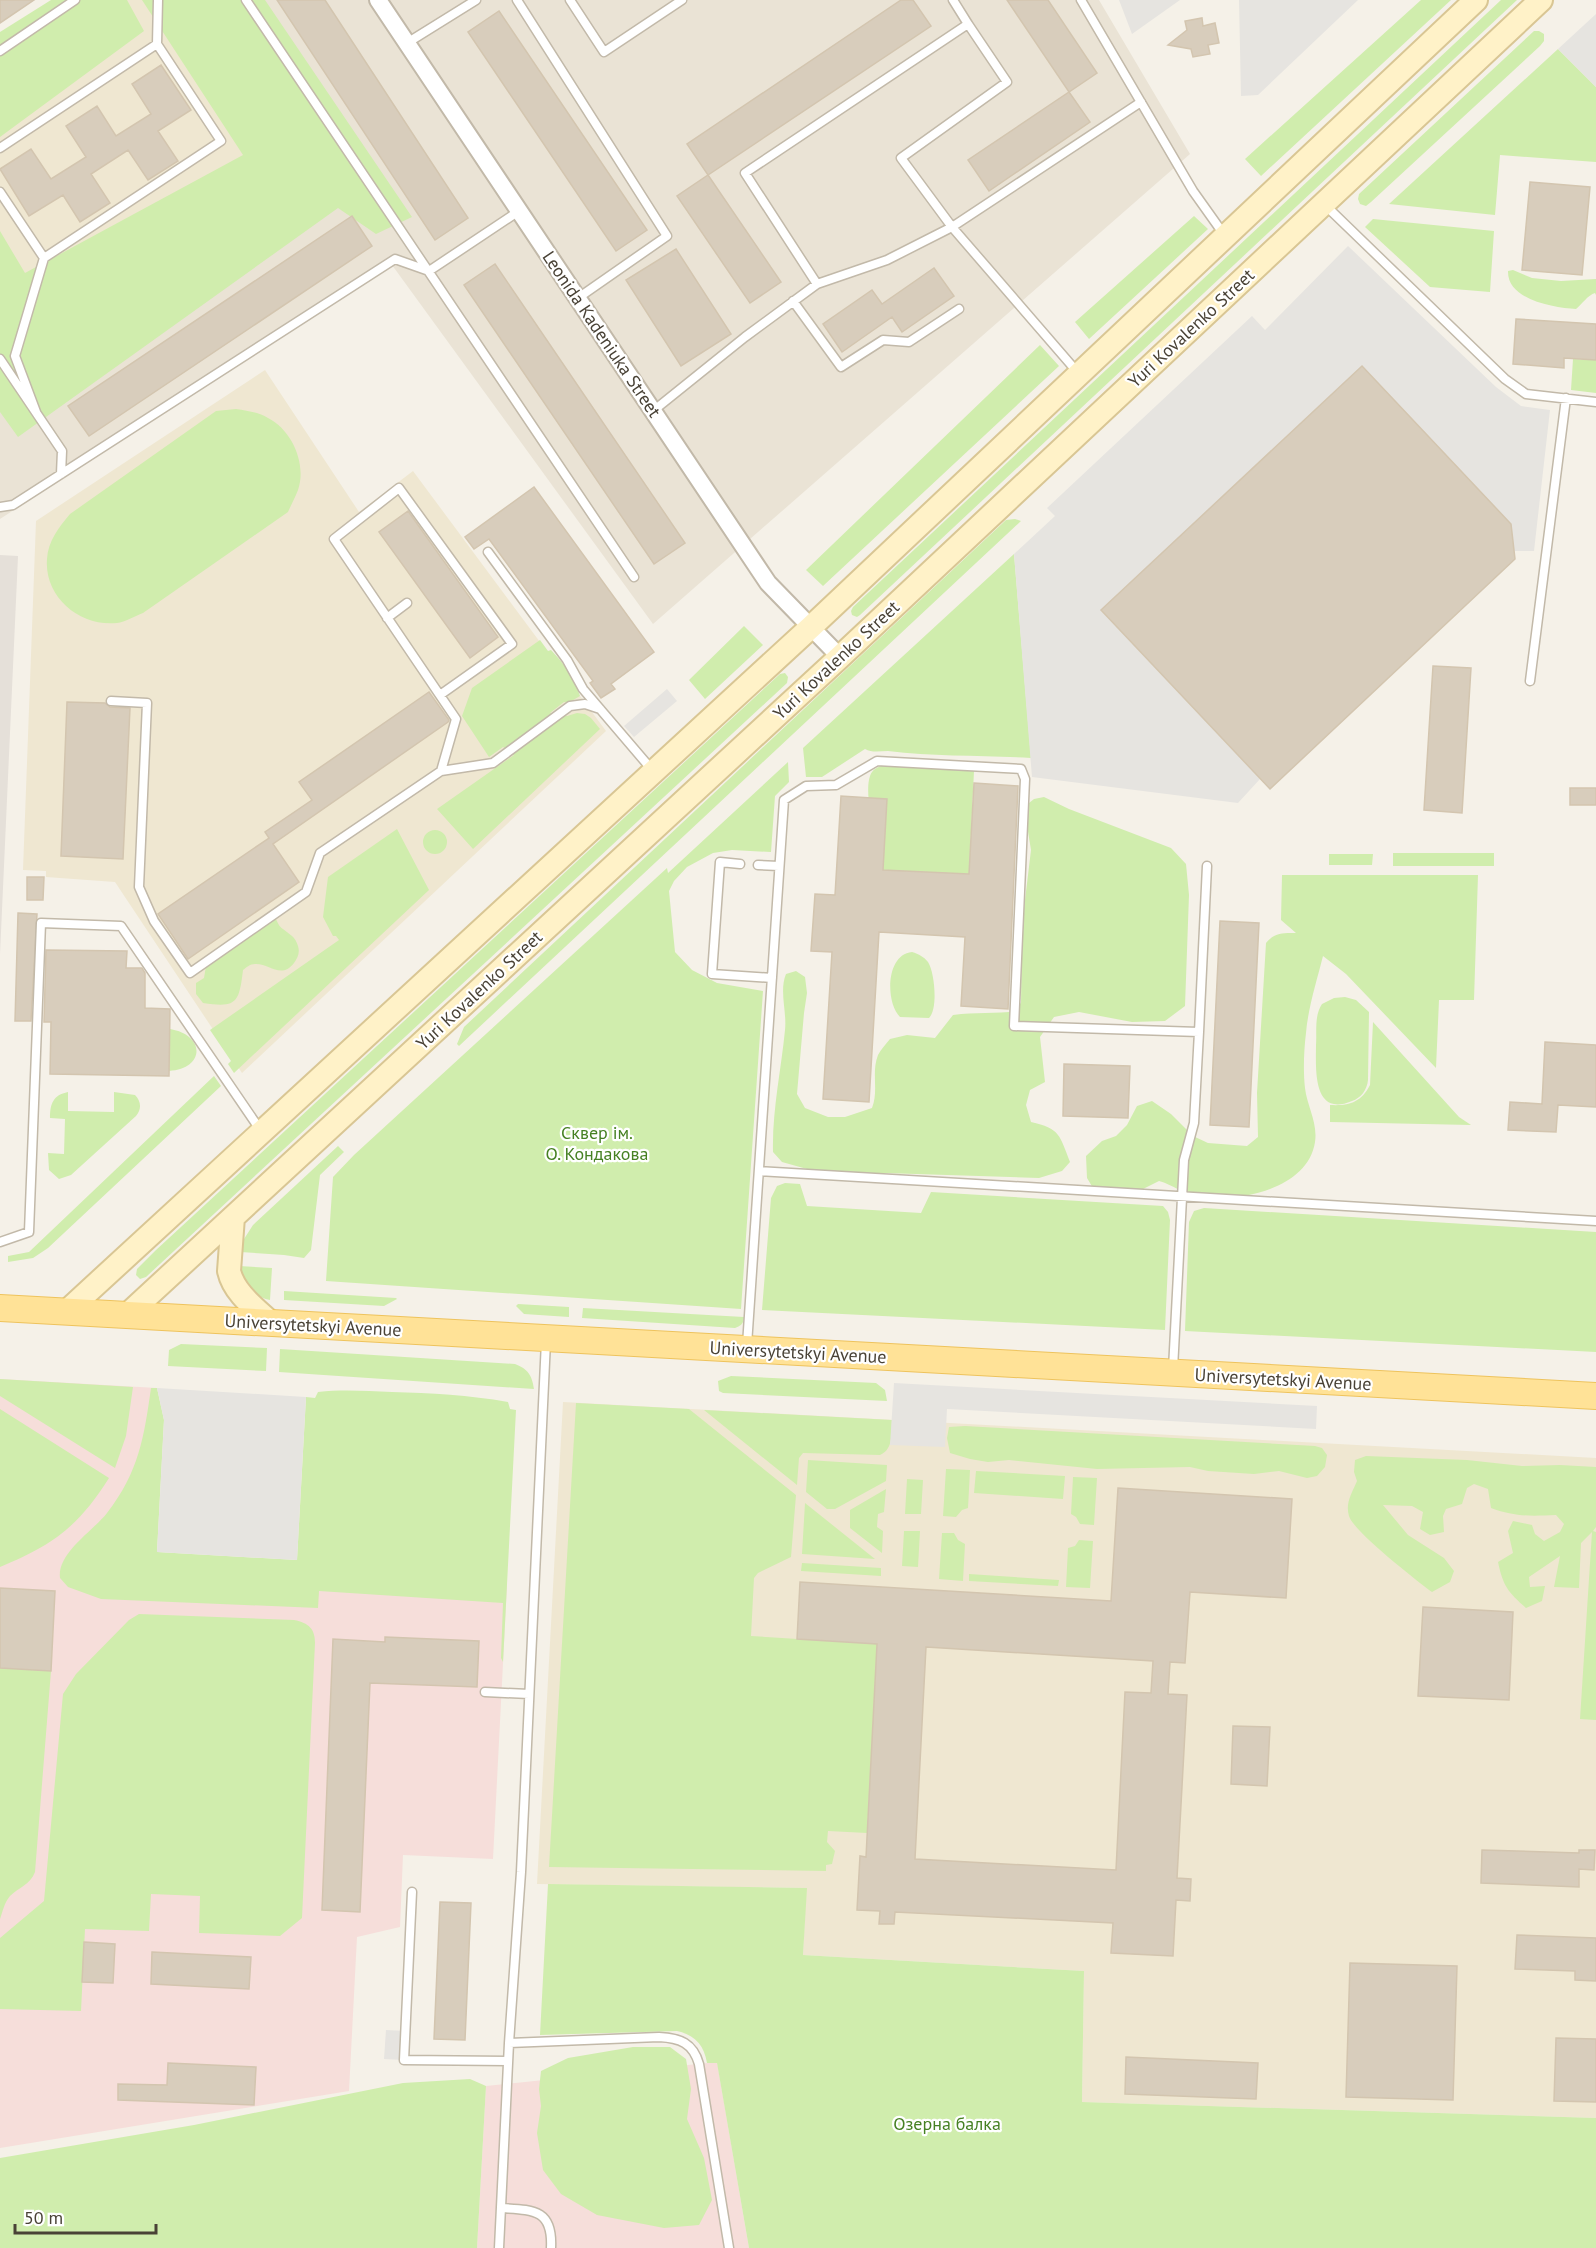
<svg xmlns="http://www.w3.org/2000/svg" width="1596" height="2248" viewBox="0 0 1596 2248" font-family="'PT Sans',sans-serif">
<rect width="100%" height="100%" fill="#f5f1e8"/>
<path fill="#eae3d5" d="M187 0H1099L1190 154 653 624 392 265 0 519V340Z"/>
<path fill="#e5e0d9" d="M0 555 18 556 0 954Z"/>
<path fill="#efe7d1" d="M106 0H187L304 168 0 340V72Z
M265 370 359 512 413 471 606 731 242 1073 115 882 46 877V871L23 870 36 521Z
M563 1402 1596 1458V2118L1082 2102 1084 1971 803 1955 806 1888 537 1884Z"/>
<path fill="#f6deda" d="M0 1379 157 1388 147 1563 507 1585 493 1859 403 1855 400 1927 357 1937 349 2091 0 2148Z
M717 2062 749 2248H477L486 2086Z"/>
<path fill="#d0edad" d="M51 0H127L144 31 0 137V32Z
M142 0H265L412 217 376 234 338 208 18 437 0 412V231L25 273 243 155Z
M1421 0H1451L1261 176 1245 159Z
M1501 0H1517L860 615 857 617 852 615 851 611 853 607Z
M1534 31H1539L1544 34V41L1540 46 1371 202 1366 206 1360 204 1358 199 1359 194Z
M1558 49 1596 87V162L1500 155 1495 215 1389 204Z
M1194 216 1208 229 1089 339 1075 322Z
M1373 219 1494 231 1490 292 1430 287 1365 227Z
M1513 270 1532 278 1561 281 1596 279V295L1595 293C1588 295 1582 304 1576 309 1555 308 1507 300 1508 271Z
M1040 345 1059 366 823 586 806 570Z
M1573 359 1596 360V393L1571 390Z
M236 409C248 411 258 412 268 418 292 430 307 464 298 490 295 498 291 505 288 512L143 613C135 616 125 622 117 623 80 627 44 597 47 559 48 541 59 527 70 514L216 411Z
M1015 519 1021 521 459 1046 457 1044 464 1027 1006 520Z
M1014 554 1031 758C983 755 935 757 888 751 880 751 872 753 865 749L822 777H806L803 748Z
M744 626 763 645 705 699 689 680Z
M540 640 548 651 551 650C565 665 574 677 580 696L568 703 564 702 550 713 567 716 577 713 585 714 591 718 600 729 473 849 437 809 514 755 503 747 489 757 462 716 472 688Z
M785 673 788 677 787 683 174 1251 146 1277 140 1279 136 1275 137 1269 156 1250 780 674Z
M788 762 789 782 775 796 771 852 732 850 713 853 687 867 674 881 669 891 675 952 692 970 717 983 763 991 741 1309 326 1281 333 1177 354 1155 667 868 668 873Z
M881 766 974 771 969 874 883 870C878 847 863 796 870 776 872 770 876 768 881 766Z
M1044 797 1069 809 1171 848 1186 864 1189 895 1185 1006 1165 1021 1132 1022 1079 1012 1054 1017 1040 1037 1045 1082 1030 1090 1026 1105 1031 1122C1060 1128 1060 1136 1070 1162L1062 1171 1039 1178 884 1173 850 1176 814 1171 782 1162 773 1152C772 1111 781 1071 785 1030 787 1011 779 991 786 974L796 971 805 977 807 993 804 1013 797 1094 805 1108 828 1117H845L872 1108C879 1090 871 1073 878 1055 881 1049 886 1044 890 1039L907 1035 935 1038 953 1015C975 1012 996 1014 1017 1011L1021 1002 1022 925 1031 850 1024 807 1034 799Z
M397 829 429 890 234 1073 228 1064 231 1061 210 1030 339 940 336 936H333L323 917 328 877Z
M423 842a12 12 0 1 1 24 0a12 12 0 1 1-24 0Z
M1393 853H1494V866H1393Z
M1329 854H1373L1372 865H1329Z
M1282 875H1478L1474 1000H1439L1436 1068 1346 974 1323 956C1317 980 1308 1008 1306 1033 1304 1049 1303 1071 1305 1088 1307 1106 1318 1123 1315 1142 1308 1190 1236 1203 1197 1197 1186 1196 1172 1184 1159 1181L1127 1197 1096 1193 1087 1178 1086 1156 1102 1141 1116 1136 1127 1125 1137 1106 1152 1101 1171 1114 1193 1136 1208 1143 1247 1146 1258 1137 1257 1093 1266 943C1275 932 1283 933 1296 933L1281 920Z
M275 917C277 921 279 927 283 929 290 935 295 936 298 946 300 952 298 958 294 963 281 980 269 963 255 964 250 964 247 967 243 970 239 1003 237 1008 203 1003L196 994V983L204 978 206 966Z
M912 952C919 954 924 957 928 962 935 973 938 1010 929 1018L900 1017C885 1002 886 954 912 952Z
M1345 997 1356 1000 1369 1012 1368 1080C1367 1090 1361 1098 1352 1101 1312 1118 1316 1068 1316 1045 1317 1032 1314 1016 1322 1004L1334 998Z
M1373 1022 1459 1117 1471 1125 1330 1122V1105C1348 1106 1361 1103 1370 1085Z
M170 1029C206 1035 205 1069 169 1071Z
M214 1076 221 1086 48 1248 33 1258 8 1262V1256L29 1252Z
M68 1092V1111L114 1112V1092L135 1095C141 1101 142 1109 136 1116L71 1175 59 1179 49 1170 48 1153 64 1154 65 1119 50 1118C50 1104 53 1095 68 1092Z
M338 1146 344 1152 320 1175 311 1250 304 1258 284 1255 240 1252 244 1239 253 1225Z
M785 1183 800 1184 807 1206 921 1213 931 1192 1163 1206 1168 1212 1170 1220 1165 1330 762 1310 771 1198 777 1186Z
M1204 1208 1596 1232V1352L1185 1331 1189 1222 1194 1211Z
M239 1266 272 1268 270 1300C253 1297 241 1282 239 1266Z
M284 1291 396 1298 397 1299 384 1306 284 1300Z
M518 1304 569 1307V1317L524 1314 516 1306Z
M583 1308 744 1317C744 1324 740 1326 735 1328L582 1318Z
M181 1344 267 1348 266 1371 168 1366 169 1350Z
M280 1349 515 1364C528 1369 532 1375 534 1389L279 1372Z
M731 1376 876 1383 885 1390 887 1401 723 1393 719 1391 718 1381Z
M0 1379 133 1387 126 1436 115 1468 0 1396Z
M151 1388H157L164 1420 157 1552 297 1560 306 1397 315 1398 318 1392C343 1389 367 1391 392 1392 431 1393 469 1395 508 1402L510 1409 516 1410 503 1662 501 1658 503 1603 319 1591 318 1608 101 1599 68 1587 60 1578C57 1553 93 1531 107 1513 139 1472 144 1437 151 1388Z
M576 1403 689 1409 796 1495 791 1557 758 1573 754 1578 751 1636 877 1644 867 1833 828 1831 827 1842 835 1851 832 1864 826 1865V1871L549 1867Z
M0 1409 109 1478C78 1527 53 1545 0 1567Z
M704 1410 892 1420C891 1433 894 1449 880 1455L803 1453 799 1458 797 1485Z
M965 1426 1315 1446 1322 1448 1327 1455 1325 1467 1317 1476 1307 1478 1279 1471 1254 1474 1208 1471 1190 1467 1097 1469 1009 1460 988 1462 970 1459 950 1453 947 1438 949 1427Z
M1366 1456 1467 1460 1522 1466 1560 1465 1596 1467V1527L1593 1531 1596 1532V1720L1580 1719 1592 1532 1581 1543 1579 1588 1554 1587 1560 1556 1529 1577 1530 1587 1545 1586 1542 1601 1526 1608C1508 1592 1503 1586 1498 1562L1513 1553 1508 1531 1513 1521 1532 1525 1535 1534 1544 1541 1560 1532 1564 1524 1556 1515C1531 1516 1515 1517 1491 1508L1488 1489 1474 1484 1467 1488 1462 1504 1446 1509 1443 1516 1444 1532 1430 1535 1420 1529 1423 1512 1412 1506 1383 1505 1408 1535 1444 1558 1454 1571 1450 1582 1432 1592C1417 1581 1353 1531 1349 1516 1345 1503 1352 1493 1357 1481L1354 1472 1355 1460Z
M808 1460 887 1465 886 1481 835 1509H827L806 1492Z
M946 1469 970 1470 968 1508 962 1510 956 1517 943 1516Z
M976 1471 1065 1476 1063 1499 974 1493Z
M1073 1477 1097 1478 1094 1525 1080 1524 1076 1517 1071 1514Z
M907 1479 923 1480 921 1514H905Z
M886 1489 884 1512 878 1514 877 1527 883 1531 882 1553 850 1528V1510Z
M805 1503 875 1559 802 1554Z
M904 1531H920L918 1567 902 1566Z
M942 1533H954L958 1540 965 1544 963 1581 939 1579Z
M1079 1540 1093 1541 1090 1588 1066 1587 1068 1548 1075 1546Z
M802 1563 881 1568V1576L801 1571Z
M969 1574 1059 1580 1058 1586 969 1581Z
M139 1614 294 1620C309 1623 315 1629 315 1643L302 1918 280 1936 199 1933 200 1896 151 1894 149 1931 85 1929 81 2011 0 2009V1938L44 1901 63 1694 76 1674 129 1620Z
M0 1668 51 1671 35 1872C30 1885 19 1887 10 1896 4 1903 3 1911 0 1919Z
M548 1884 807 1888 803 1955 1084 1971 1082 2102 1596 2118V2248H749L717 2063H707C704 2045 695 2035 677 2031L540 2035Z
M633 2047H670L686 2059 691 2089 687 2119 704 2158 712 2200 699 2225 664 2228 597 2215 561 2194 543 2170 537 2133 541 2106 539 2089 541 2071 568 2058Z
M470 2079 486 2086 477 2248H0V2158L194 2125 403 2083Z"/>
<path fill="#e6e4e0" d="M1119 0H1180L1132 34Z
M1239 0H1358L1258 95 1241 96Z
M1596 14V87L1558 49Z
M1348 246 1496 387 1521 406 1550 410 1534 551H1514L1511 524 1362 366 1102 610 1260 779 1238 803 1032 777 1014 554 1055 516 1047 508 1252 316 1265 330Z
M667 689 677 701 634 737 624 726Z
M894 1383 1317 1406 1316 1429 947 1409 945 1447 890 1445Z
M157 1388 306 1397 297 1560 157 1552 164 1420Z
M386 2030 405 2031 404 2060 384 2059Z"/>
<path fill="#d8cdbc" stroke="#d3c5af" stroke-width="1.5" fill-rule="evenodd" d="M0 0H34L0 23Z
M277 0H325L468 218 435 240Z
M901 0H913L931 26 708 175 687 144Z
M1007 0H1048L1097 73 1069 92Z
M499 11 647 230 616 251 468 32Z
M1202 18 1203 26 1215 23 1219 43 1208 45 1210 54 1193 57 1191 49 1168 45 1187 30 1185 21Z
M161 65 191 110 158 131 178 161 148 180 128 150 91 174 110 203 80 222 63 195 29 216 0 169 31 149 51 179 86 157 66 126 97 106 116 136 151 114 132 84Z
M1069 92 1090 122 989 191 968 160Z
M708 175 781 282 750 303 677 196Z
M1530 182 1590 187 1582 275 1522 270Z
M352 216 372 246 89 436 68 406Z
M676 249 731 334 681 366 626 280Z
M495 264 685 543 654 564 464 285Z
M934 268 954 296 902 332 892 317 842 352 823 324 872 290 882 304Z
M1516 319 1596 324V360L1564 358V368L1513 364Z
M1362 366 1511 524 1515 559 1270 789 1101 610Z
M534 487 654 652 611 684 615 689 601 698 590 683 593 681 489 539 474 549 465 537Z
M408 511 498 637 470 658 379 532Z
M1433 666 1471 668 1462 813 1424 810Z
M429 692 449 720 448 722 273 844 299 882 188 959 158 914 269 838 265 832 312 800 299 782Z
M67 702 105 703 110 707 130 708 123 859 61 856Z
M974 783 1018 786 1008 1009 961 1006 965 937 879 932 869 1102 823 1099 832 952 811 951 815 894 835 895 841 796 887 799 883 870 969 874Z
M1570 788H1596V805H1570Z
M27 877H44L43 900H27Z
M18 913 37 914 31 1021H15Z
M1220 921 1259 923 1249 1127 1210 1125Z
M46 950 127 951 126 968H142L145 973V1008L170 1009 169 1076 50 1074 51 1022H44Z
M1545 1042 1596 1045V1107L1558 1105 1556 1132 1508 1130 1510 1102 1542 1104Z
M1064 1064 1130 1066 1128 1118 1063 1116Z
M1118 1488 1292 1499 1286 1598 1190 1592 1185 1663 1170 1662 1168 1694 1187 1695 1177 1878 1191 1879 1190 1901 1176 1900 1173 1956 1111 1953 1113 1923 895 1912 894 1924H879L880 1911 857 1910 860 1856 866 1857 877 1644 797 1639 800 1582 1111 1601ZM926 1647 1153 1661 1151 1693 1125 1692 1116 1870 915 1859Z
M0 1588 55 1591 51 1671 0 1668Z
M1423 1607 1513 1612 1509 1700 1418 1696Z
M385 1637 479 1641 477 1687 370 1683 360 1912 322 1910 333 1639 385 1642Z
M1233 1726 1270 1727 1267 1786 1231 1784Z
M1482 1850 1579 1853V1850H1595L1594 1870 1579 1869V1887L1481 1883Z
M440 1902 471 1903 465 2040 434 2039Z
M1517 1935 1596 1938V1981L1575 1980V1971L1515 1969Z
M84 1942 115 1944 113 1983 82 1982Z
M152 1952 251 1957 249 1989 151 1984Z
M1350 1963 1457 1966 1453 2100 1346 2097Z
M1556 2038 1596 2039V2102L1554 2101Z
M1126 2057 1258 2063 1256 2099 1125 2094Z
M168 2063 256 2067 254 2105 118 2100V2084L167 2085Z"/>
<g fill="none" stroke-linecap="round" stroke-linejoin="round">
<g stroke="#c2b9a9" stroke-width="11">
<path id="service" d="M246 0 634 577
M517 0 667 236 578 298
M570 0 604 52 682 0
M953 0 968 24
M1081 0 1193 191 1225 236
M407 43 476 0
M157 44 158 0
M0 51 75 0
M0 148 157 44 221 141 44 258 0 192
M1324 204 1505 379 1526 394 1596 402
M817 284 745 173 968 24 1007 82 901 158 952 227 1141 102
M793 301 841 367 883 340 909 342 959 309
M0 359 62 451 61 474
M653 411 745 337 817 284 887 260 952 227 1079 374
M36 412 15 356 44 258
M0 507 13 505 395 259 429 271 519 211
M488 552 567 660 583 689 653 771
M387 618 407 603
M1530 681 1566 398
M440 695 512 644 399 488 334 539C375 599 415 659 456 719L441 771
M111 701 147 703 139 887 154 921 190 973 306 892 320 853 441 771 493 763 570 706 585 704 600 709
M740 864 720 862 712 974 772 978
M758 865 779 866
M1199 1032 1207 866
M759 1171 1596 1221
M0 1242 29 1232 41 923 121 926 261 1131
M747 1345 784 800 806 786 836 785 877 761 1004 768 1021 769 1025 779 1014 1026 1199 1032 1194 1123 1184 1160 1173 1369
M485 1692 529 1694
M412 1892 404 2060 508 2061
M509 2043 659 2037C680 2038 693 2043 699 2064L729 2248
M501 2208C533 2210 553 2209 551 2248
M499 2248 509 2043 521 1872 546 1341"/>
</g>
<g stroke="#c2b9a9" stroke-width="20">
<path id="minor" d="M378 0 768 583 840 657"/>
</g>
<g stroke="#d9c694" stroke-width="26">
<path id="secondary" d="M233 1217 229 1271C234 1293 255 1308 271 1323
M66 1312 811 627 1476 0
M127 1315 840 657 1541 0"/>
</g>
<g stroke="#eec35d" stroke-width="28">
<path id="primary" d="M0 1308 1596 1396"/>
</g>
<use href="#service" stroke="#fff" stroke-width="8"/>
<use href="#minor" stroke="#fff" stroke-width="16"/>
<use href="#secondary" stroke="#fff2c8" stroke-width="22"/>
<use href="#primary" stroke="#ffe297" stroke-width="26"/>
</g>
<g text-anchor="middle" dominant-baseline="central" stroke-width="4.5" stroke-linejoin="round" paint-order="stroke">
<g font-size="18" fill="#494236" stroke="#fff">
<text transform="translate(1191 328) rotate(-43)">Yuri Kovalenko Street</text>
<text transform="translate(602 334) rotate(56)">Leonida Kadeniuka Street</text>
<text transform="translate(836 660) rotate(-43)">Yuri Kovalenko Street</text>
<text transform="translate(479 990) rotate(-43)">Yuri Kovalenko Street</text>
<text transform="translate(313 1325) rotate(3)">Universytetskyi Avenue</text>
<text transform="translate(798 1352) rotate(3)">Universytetskyi Avenue</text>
<text transform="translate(1283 1379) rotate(3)">Universytetskyi Avenue</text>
</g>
<g font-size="18" fill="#468123" stroke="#fff">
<text x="597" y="1132">Сквер ім.<tspan x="597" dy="21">О. Кондакова</tspan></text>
<text x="947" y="2123">Озерна балка</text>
</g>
</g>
<path d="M15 2224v9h141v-9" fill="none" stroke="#494236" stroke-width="3"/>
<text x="24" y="2224" font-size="18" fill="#494236" stroke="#ffffff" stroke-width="4.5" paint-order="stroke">50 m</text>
</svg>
